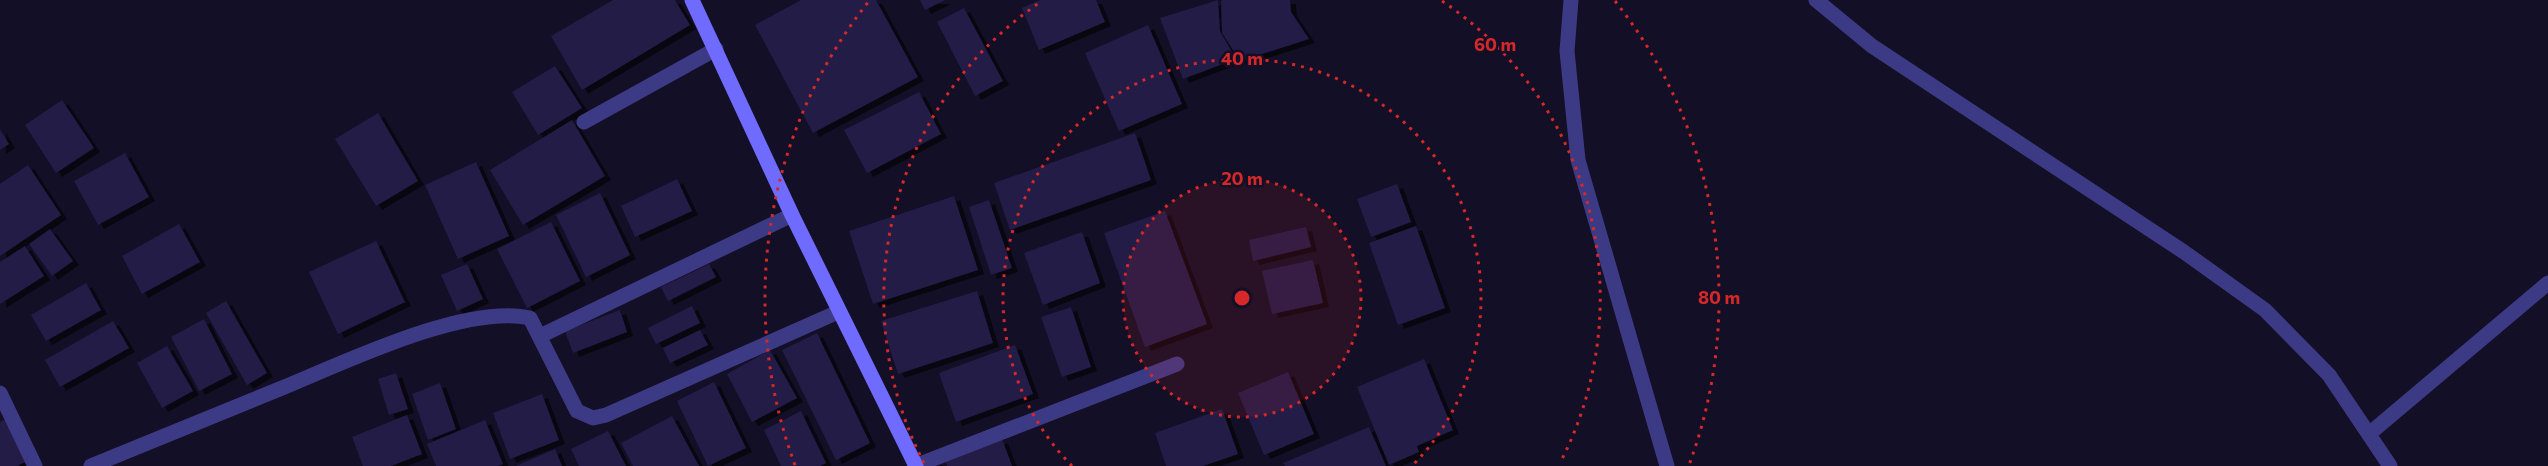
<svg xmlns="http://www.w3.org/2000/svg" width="2548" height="466" viewBox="0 0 2548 466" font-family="Commissioner,sans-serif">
<defs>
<filter id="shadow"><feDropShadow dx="6" dy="4" stdDeviation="0" flood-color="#0009"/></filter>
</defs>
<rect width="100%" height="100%" fill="#130f26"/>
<path fill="#241b47" filter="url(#shadow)" d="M613 0H675L690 25 582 90 551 36Z
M801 0H876L918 77 813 133 755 25Z
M920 0H945L925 10Z
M1040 0H1096L1105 22 1039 50 1022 8Z
M1218 0 1220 31 1236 59 1183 79 1160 18Z
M1223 0H1290L1291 12 1309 39 1240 61 1222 33 1221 1Z
M964 8 1003 81 975 96 937 22Z
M1148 25 1182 104 1119 131 1085 53Z
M555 66 582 108 538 135 512 92Z
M919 92 941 134 867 173 844 130Z
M62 100 94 148 56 173 25 125Z
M378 113 418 181 376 206 335 139Z
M572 120 605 176 523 225 490 170Z
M0 129 9 144 0 150Z
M1135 133 1151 180 1010 230 994 183Z
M125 153 149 197 98 225 74 181Z
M476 162 509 236 458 259 425 185Z
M28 165 61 215 0 256V184Z
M677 179 692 211 635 237 621 206Z
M1397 184 1411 222 1371 237 1357 199Z
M600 193 630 255 586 277 556 215Z
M954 196 978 270 873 304 849 231Z
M989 200 1012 268 991 275 969 207Z
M1165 211 1207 324 1145 347 1104 233Z
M551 222 580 281 527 308 497 249Z
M179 224 200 262 142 294 122 256Z
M1416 226 1445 308 1398 325 1369 243Z
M1306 227 1311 247 1253 261 1249 240Z
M50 229 73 261 52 276 29 244Z
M1082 232 1100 283 1043 305 1024 253Z
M376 241 405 302 338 334 309 272Z
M25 246 44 276 0 304V262Z
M1313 260 1323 303 1272 314 1262 271Z
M467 264 483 299 457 311 441 275Z
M709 264 716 277 668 301 661 287Z
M86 283 101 310 46 341 31 315Z
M977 291 993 343 898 374 881 321Z
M226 301 267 373 247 385 206 313Z
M692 306 700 323 656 344 648 328Z
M1071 307 1091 367 1062 377 1041 317Z
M620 310 627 332 573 353 565 331Z
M204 319 232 374 199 391 171 337Z
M113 321 129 348 60 387 45 360Z
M700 330 708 345 670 363 663 348Z
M817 333 870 443 836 460 782 350Z
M1015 345 1033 394 956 422 939 373Z
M167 346 193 391 162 408 137 363Z
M770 350 797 398 752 422 727 374Z
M1424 359 1453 430 1417 446 1419 452 1389 465 1357 387Z
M1288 372 1314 434 1264 455 1238 393Z
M396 373 408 409 389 415 378 379Z
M714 382 746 448 708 466 677 401Z
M440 383 456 429 428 440 412 394Z
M542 394 559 440 510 459 493 413Z
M1222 409 1238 454 1203 466H1166L1155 433Z
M801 411 826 463 820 466H781L764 430Z
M407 415 422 454 391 466H363L352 437Z
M672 416 699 466H633L621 443Z
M8 418 29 460 17 466H0V422Z
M485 420 503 464 498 466H436L427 444Z
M1369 427 1386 466H1285L1283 463Z
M608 431 626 466H579L571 449Z
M1002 439 1012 466H947L945 461Z
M555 449 562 466H516Z"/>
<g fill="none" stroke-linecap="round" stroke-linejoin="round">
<path stroke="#3d3a85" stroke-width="15" d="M1571 0 1567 51 1578 160 1667 466
M1816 0 1872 46 2184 252 2265 310 2329 375 2390 466
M584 122 716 49
M540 336 792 215
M0 393 35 466
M2369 434 2548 283
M91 466C155 440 218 414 282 388 343 363 466 303 530 318L577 411 593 418 606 415 838 312
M915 466 1177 364"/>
<path stroke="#6f6bff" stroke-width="15" d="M692 0 792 215 916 466"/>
</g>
<circle cx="1242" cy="298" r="119" fill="#d62828" fill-opacity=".12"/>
<g fill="none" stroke="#d62828" stroke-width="3" stroke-dasharray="3 6">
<circle cx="1242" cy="298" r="119"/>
<path d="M1072 466A239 239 0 1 1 1412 466"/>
<path d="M924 463A358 358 0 0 1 1042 1M1442 1A358 358 0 0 1 1560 463"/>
<path d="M795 465A477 477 0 0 1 869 1M1615 1A477 477 0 0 1 1689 465"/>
</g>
<circle cx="1242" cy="298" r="9" fill="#d62828" stroke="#130f26" stroke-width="3"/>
<g font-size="18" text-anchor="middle" font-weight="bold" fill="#d62828" stroke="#130f26" stroke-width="5" stroke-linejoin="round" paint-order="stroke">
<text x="1495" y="51">60 m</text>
<text x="1242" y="65">40 m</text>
<text x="1242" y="185">20 m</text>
<text x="1719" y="304">80 m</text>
</g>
</svg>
